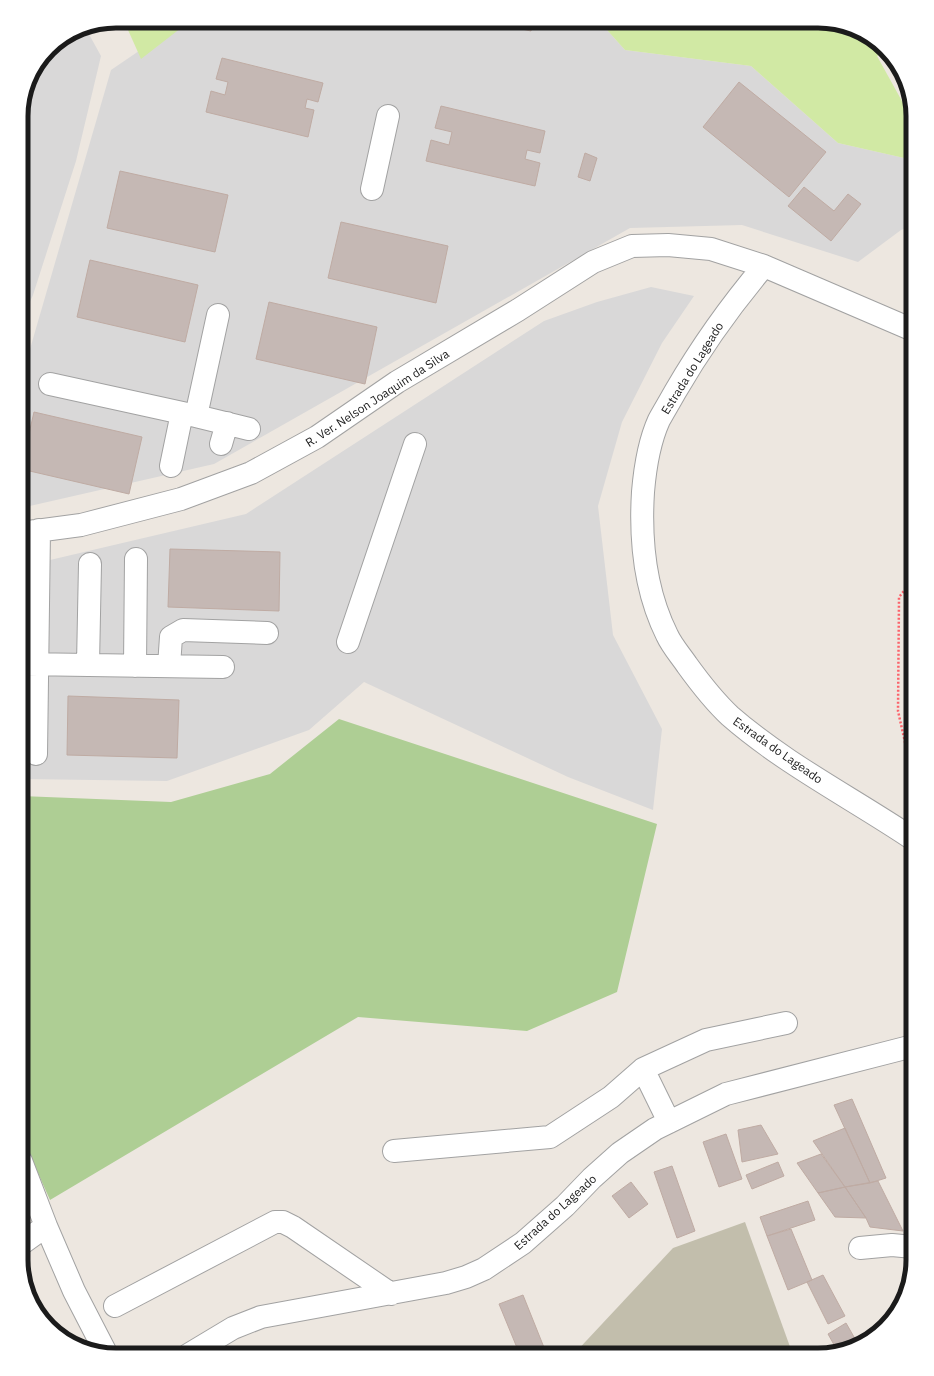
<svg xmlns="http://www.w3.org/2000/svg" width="934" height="1376" viewBox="0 0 934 1376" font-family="'IBM Plex Sans',sans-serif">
<rect width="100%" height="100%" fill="#ede7e0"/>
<path fill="#d9d8d8" d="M183 21H599L625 50 751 66 838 143 913 160V226L901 230 858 262 742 225 630 228 214 464 21 508V380L111 70Z
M85 27 101 56 76 161 33 295 21 321V155L24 147 30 78 49 49 80 28Z
M651 287 694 296 662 343 622 422 598 506 613 635 662 729 653 810 568 777 364 682 309 730 167 781 21 779V561L50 560 246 514 544 321 597 302Z"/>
<path fill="#c2beac" d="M745 1222 793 1355H573L673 1248Z"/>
<path fill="#d1e9a4" d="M124 21H190L141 59Z
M599 21H824L866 34 886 54 877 56 913 121V160L838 143 751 66 625 50Z"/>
<path fill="#aece94" d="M339 719 657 824 617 992 527 1031 358 1017 50 1200 21 1135V796L171 802 270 774Z
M891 1307 900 1308 887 1321 886 1320Z"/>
<path fill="#c5b8b4" stroke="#bfaba3" d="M485 21H533L531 31Z
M222 58 323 83 318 102 307 99 305 108 314 110 308 137 206 112 211 91 225 95 228 82 216 79Z
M739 82 826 152 789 197 703 127Z
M441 106 545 131 540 153 527 150 525 159 540 163 535 186 426 161 431 140 449 145 452 132 435 128Z
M585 153 597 158 590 181 578 177Z
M120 171 228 195 215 252 107 228Z
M804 187 834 211 848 194 861 204 831 241 788 206Z
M341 222 448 246 436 303 328 278Z
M90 260 198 285 185 342 77 317Z
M269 302 377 327 365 384 256 359Z
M34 412 142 437 129 494 21 469Z
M170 549 280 552 279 611 168 607Z
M68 696 179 700 177 758 67 755Z
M852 1099 886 1178 870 1183 834 1105Z
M913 1115V1125L910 1116Z
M761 1125 778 1154 742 1162 738 1130Z
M845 1128 870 1183 845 1187 813 1141Z
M726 1134 742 1179 719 1187 703 1142Z
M821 1154 845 1187 818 1193 797 1163Z
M778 1162 784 1176 752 1189 746 1175Z
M672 1166 695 1231 677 1238 654 1172Z
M878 1181 903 1231 870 1227 866 1218 845 1187Z
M631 1182 648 1204 629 1218 612 1196Z
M845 1187 866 1218 835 1217 818 1193Z
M808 1201 815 1220 767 1236 760 1217Z
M791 1229 812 1280 788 1290 767 1236Z
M910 1272 907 1284 902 1278Z
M823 1275 845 1316 828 1324 807 1282Z
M523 1295 547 1355H520L499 1304Z
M846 1323 858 1344 837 1350 828 1334Z"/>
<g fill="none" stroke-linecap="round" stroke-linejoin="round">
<g stroke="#a2a2a2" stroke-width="24">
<path id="minor" d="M372 189 388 116
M764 266C731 305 701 347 675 392 670 401 664 411 659 420 649 442 645 468 643 492 640 540 645 591 667 635 672 646 681 656 687 665 700 683 714 701 730 716 785 764 852 798 913 839
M50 384 196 416 249 429
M196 416 218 315
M221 444 227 423
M171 466 182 413
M21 533 81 525 181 499 251 473 317 437 397 382 518 310 593 262 632 246 668 245 711 249 764 266 913 330
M348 642 415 444
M22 664 223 667
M88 664 90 564
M135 666 136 559
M169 666 171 637 183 630 267 633
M36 754 39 530
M643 1069 706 1040 786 1023
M394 1151 550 1137 611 1097 643 1069 669 1122
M21 1161 46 1226 74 1291 106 1353
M21 1244 46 1226
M860 1248 892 1245 913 1247
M115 1306 275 1222H283L293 1227 391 1294
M188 1355 233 1328 261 1317 446 1283 466 1277 484 1269 523 1243 565 1206 592 1178 620 1153 655 1129 726 1094 913 1046"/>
</g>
<path stroke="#fc636b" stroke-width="2.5" stroke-dasharray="2 2" stroke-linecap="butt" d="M913 778 898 711 899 597 913 580"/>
<use href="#minor" stroke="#fff" stroke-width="22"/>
</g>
<g text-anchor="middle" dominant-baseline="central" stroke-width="3" stroke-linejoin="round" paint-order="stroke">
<g font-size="12" fill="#1b1b1b" stroke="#fff">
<text transform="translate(692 368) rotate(-58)">Estrada do Lageado</text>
<text transform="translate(377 398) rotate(-33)">R. Ver. Nelson Joaquim da Silva</text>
<text transform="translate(778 750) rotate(35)">Estrada do Lageado</text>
<text transform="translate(555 1212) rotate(-42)">Estrada do Lageado</text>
</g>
</g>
<path d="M0 0H934V1376H0ZM116 28H818A88 88 0 0 1 906 116V1260A88 88 0 0 1 818 1348H116A88 88 0 0 1 28 1260V116A88 88 0 0 1 116 28Z" fill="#fff" fill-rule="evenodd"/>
<path fill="none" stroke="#1b1b1b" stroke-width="5" d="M116 28H818A88 88 0 0 1 906 116V1260A88 88 0 0 1 818 1348H116A88 88 0 0 1 28 1260V116A88 88 0 0 1 116 28Z"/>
</svg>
